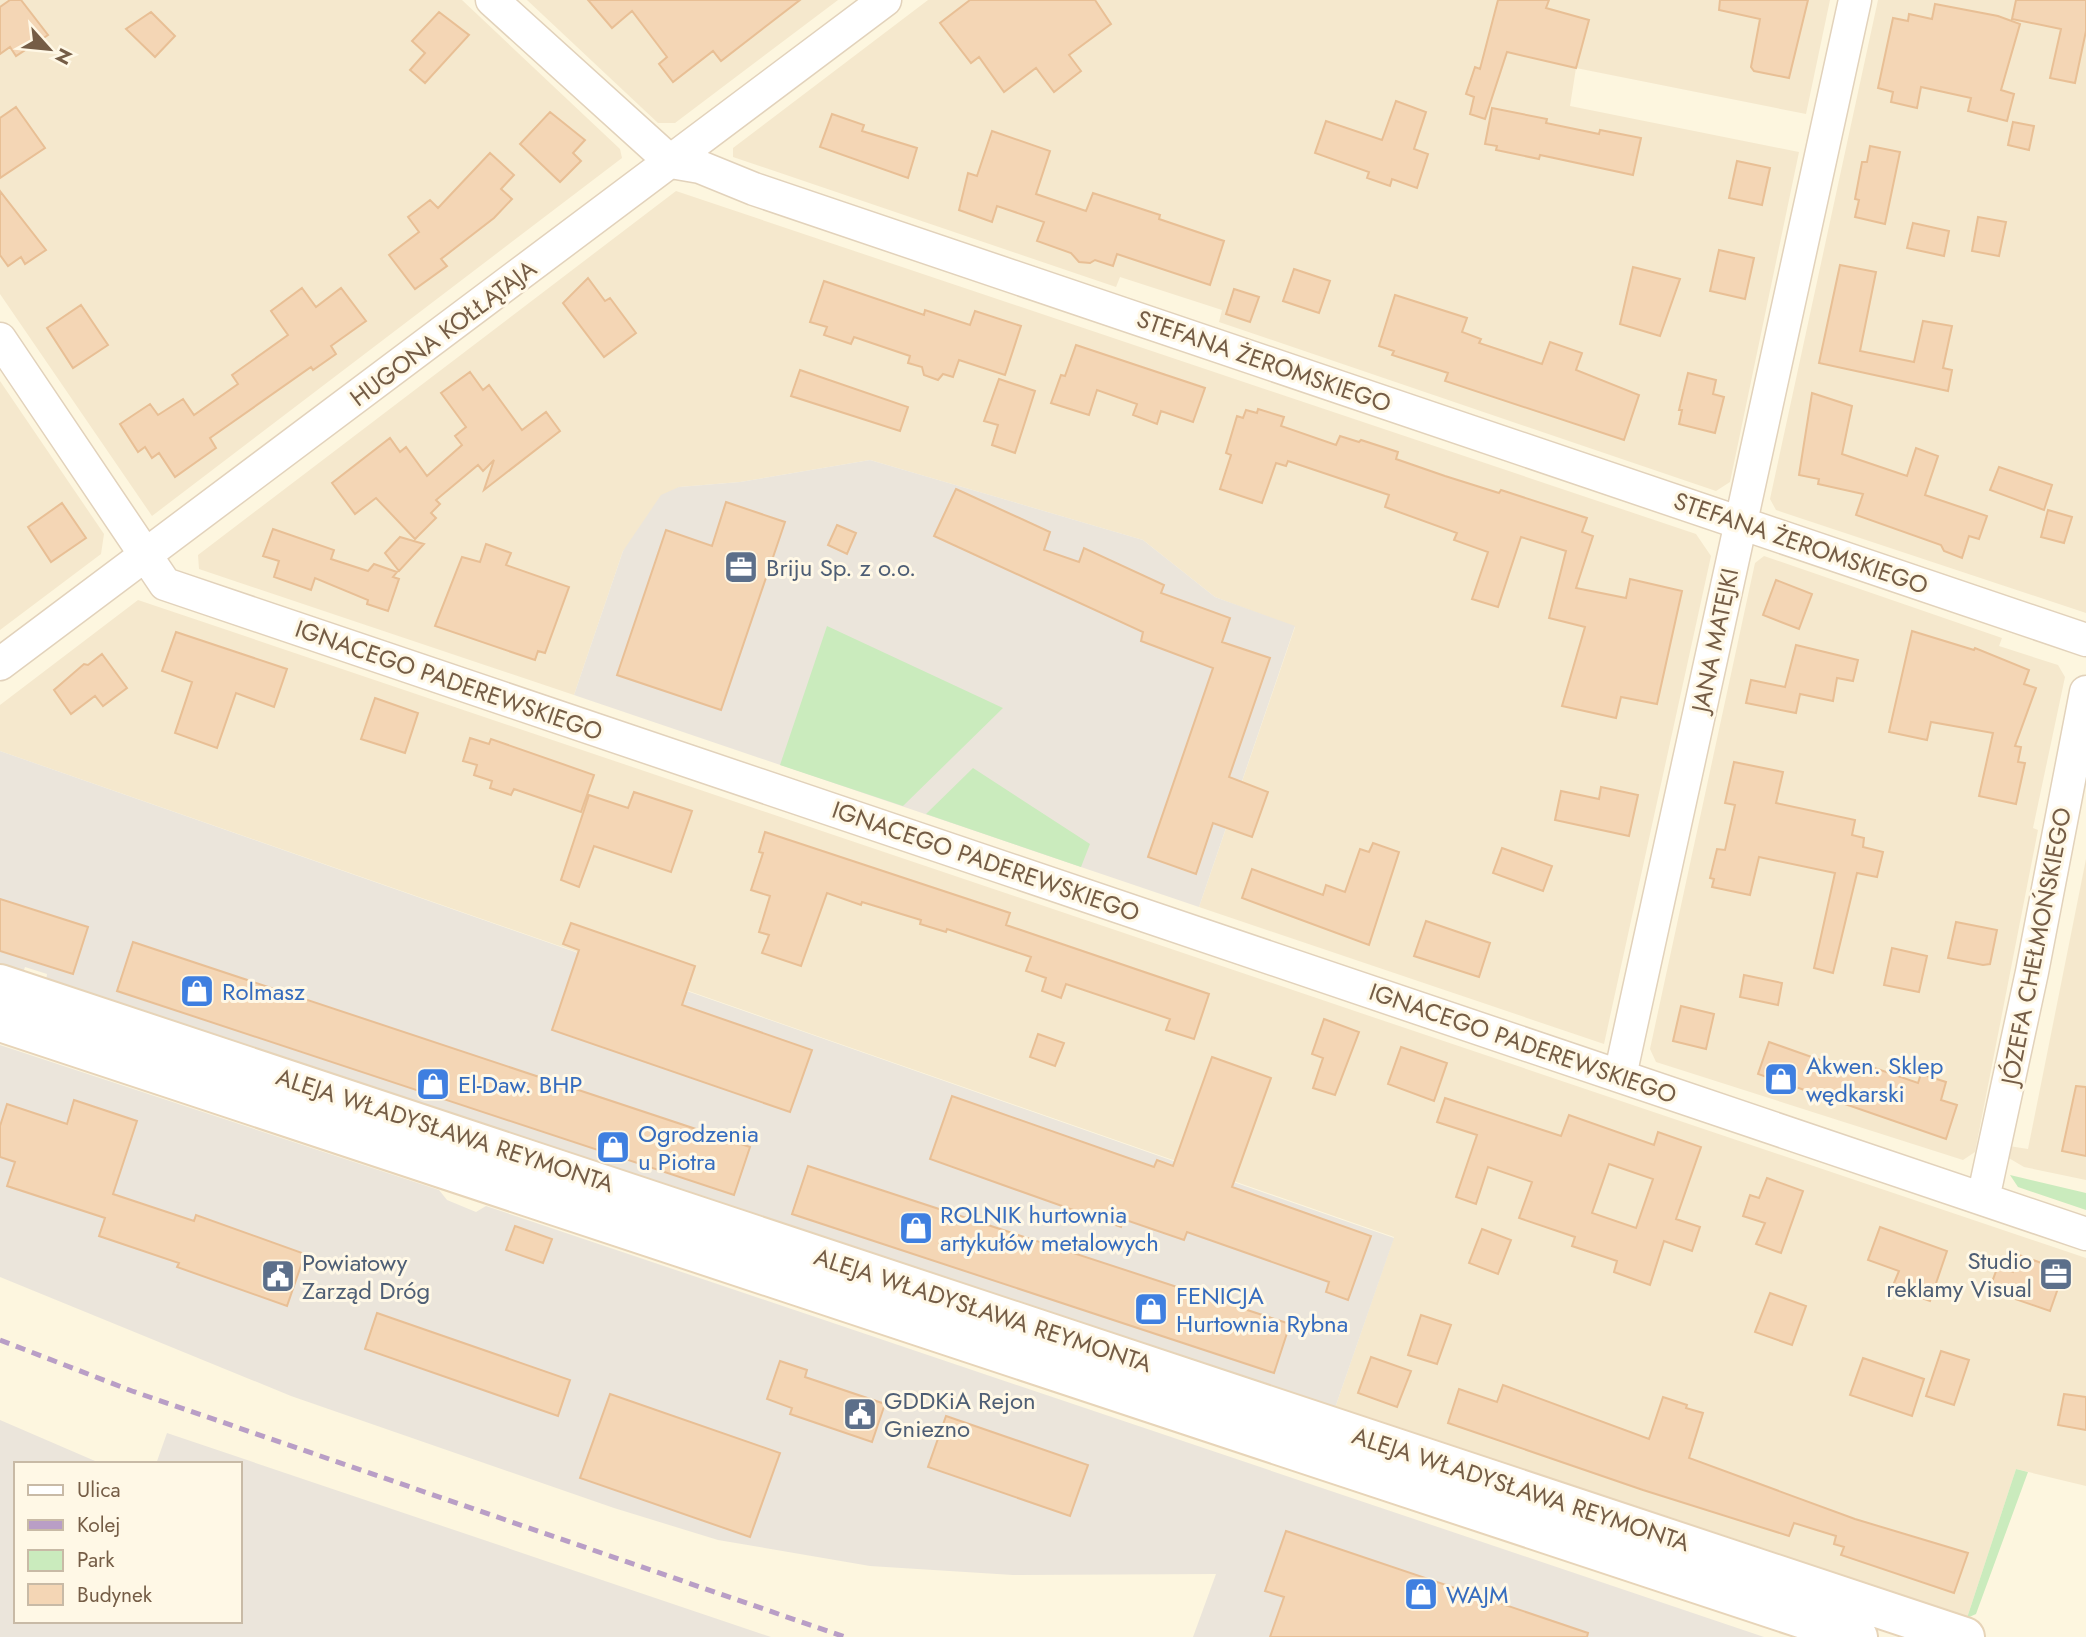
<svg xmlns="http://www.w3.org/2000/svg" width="2086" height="1637" viewBox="0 0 2086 1637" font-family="Jost,sans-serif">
<rect width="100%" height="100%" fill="#fdf6df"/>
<path fill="#f5e8cd" d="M0 0H462L620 149 622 158 152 516 0 294Z
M527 0H838L675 123H658Z
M928 0H1830L1806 114 1576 68 1570 106 1799 152 1730 482 1716 491 1219 322 1222 310 1120 277 1116 287 733 157V148Z
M1878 0H2086V613L1776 510 1770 499Z
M676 191 1696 534 1711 556 1604 1044 1199 907 1295 627 1215 597 1143 540 870 460 740 482 679 487 623 551 574 695 199 569 198 555Z
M0 381 104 534 101 554 0 630Z
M1764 556 2002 638 1999 646 2058 665 2065 677 2033 828 2038 830 1975 1152 1963 1160 1656 1062 1650 1049 1755 563Z
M138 600 2086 1258V1486L2016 1469 1967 1618 1335 1408 1394 1237 0 751V705Z
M2086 859V1180L2024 1167 2007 1157 2009 1146 2028 1149Z"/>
<path fill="#ebe5db" d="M870 460 1143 540 1215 597 1295 626 1199 907 574 695 623 551 661 495 679 487 740 482Z
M0 751 1394 1238 1335 1408 46 981 47 974 25 967 23 973 0 965Z
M0 1045 439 1190 447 1200 476 1212 486 1206 1764 1637H1193L1216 1574 1013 1575 870 1566 718 1540 614 1508 291 1396 0 1277Z
M0 1420 102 1464H16V1621H240V1464H156L167 1433 771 1637H0Z"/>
<path fill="#caebbd" d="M827 626 1003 708 903 806 780 765Z
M973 768 1090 844 1081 867 926 814Z
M2010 1175 2086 1193V1210L2018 1187Z
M2016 1469 2028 1472 1976 1614 1967 1618Z"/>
<path fill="#f4d6b5" stroke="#e8bf95" stroke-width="2" fill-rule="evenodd" d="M10 0H21L48 35 16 56 10 47 0 54V7Z
M588 0H800L721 61 713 51 673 82 659 64 667 57 632 11 612 28Z
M970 0H1095L1111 24 1069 55 1081 71 1054 92 1036 68 1004 92 979 57 971 63 940 23Z
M1498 0H1549L1546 8 1589 20 1576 68 1507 52 1485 119 1470 114 1474 97 1466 94 1475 67 1480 69Z
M1720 0H1808L1789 78 1754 71 1751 67 1760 19 1719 10Z
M2016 0H2086V31L2075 83 2050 78 2061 29 2012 19Z
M1935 4 1998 16 2020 24 2001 90 2014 94 2007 121 1968 111 1971 98 1921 87 1917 108 1891 102 1893 92 1878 88 1893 18 1908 21 1909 14 1932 19Z
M151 12 175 36 155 57 126 29Z
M439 12 469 35 425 83 410 70 425 53 412 41Z
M1396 101 1426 112 1414 149 1428 154 1417 188 1392 179 1390 186 1367 178 1369 172 1315 153 1326 121 1382 140Z
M16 107 45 148 0 178V118Z
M1492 108 1547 119 1546 123 1599 134 1600 130 1641 138 1633 175 1540 155 1539 159 1496 150 1497 146 1485 144Z
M550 112 585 140 573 153 581 161 560 182 520 144Z
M832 114 864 125 862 131 917 148 908 178 820 147Z
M2013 122 2034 126 2029 150 2008 145Z
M992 131 1050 151 1036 194 1086 211 1093 193 1160 215 1159 219 1224 241 1210 285 1117 254 1113 266 1095 260 1090 263 1079 262 1071 253 1037 241 1044 222 997 206 992 222 959 210 968 173 977 176Z
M1870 146 1900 152 1885 224 1855 217 1859 200 1855 199 1862 162H1867Z
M490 153 514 175 501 189 512 199 494 218 441 259 447 266 415 289 389 255 419 232 408 217 430 200 438 208Z
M1737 161 1770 168 1762 205 1729 198Z
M0 191 46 250 25 264 21 257 8 266 0 255Z
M1978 217 2006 222 1999 256 1972 251Z
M1913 223 1949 231 1944 256 1907 248Z
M1719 250 1754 258 1745 299 1710 291Z
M1840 265 1876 272 1860 351 1914 362 1923 321 1952 326 1943 368 1952 370 1948 391 1819 363Z
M1633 267 1680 279 1660 336 1620 324Z
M1294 269 1330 281 1319 313 1283 301Z
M588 278 605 301 610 298 636 333 604 357 563 303Z
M824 281 924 315 925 310 970 325 975 311 1021 326 1005 375 959 360 953 377 943 374 938 380 924 375 922 367 908 363 910 356 854 337 851 344 824 335 827 327 810 322Z
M302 288 316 307 341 288 366 321 331 346 336 354 313 370 311 367 210 438 216 448 175 477 159 453 152 458 145 447 138 452 120 424 150 404 158 415 183 399 194 415 238 384 232 375 288 335 271 311Z
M1234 289 1259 297 1250 322 1226 314Z
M1395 295 1467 318 1462 332 1481 339 1479 343 1542 364 1550 342 1582 353 1576 370 1639 395 1624 440 1445 381 1448 373 1392 355 1394 351 1379 346Z
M81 305 108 345 73 368 47 328Z
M1076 345 1205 388 1193 422 1161 411 1157 424 1133 415 1137 404 1097 390 1089 415 1051 403 1061 375 1065 376Z
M800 370 908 407 900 431 791 396Z
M470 372 483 390 489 385 522 430 546 412 560 431 484 490 494 460 483 471 478 465 436 500 440 504 431 513 436 518 415 539 376 498 355 514 332 483 390 438 400 452 406 447 427 476 462 445 455 436 466 427 441 393Z
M1688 373 1716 380 1713 394 1724 397 1715 433 1679 424 1682 410H1679Z
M999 379 1035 391 1015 453 992 445 998 425 984 421Z
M1812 393 1852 406 1842 454 1907 476 1916 448 1938 456 1925 495 1987 516 1979 539 1969 536 1962 558 1944 551 1941 545 1856 515 1863 494 1818 484 1819 479 1799 475Z
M1258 409 1284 417 1281 426 1336 445 1340 436 1359 442 1361 440 1398 452 1396 459 1445 476 1499 493 1501 490 1587 518 1582 532 1593 536 1576 588 1626 598 1630 579 1682 591 1657 704 1621 697 1616 718 1562 706 1585 627 1549 618 1566 551 1521 537 1498 607 1472 599 1488 552 1454 540 1457 533 1385 507 1389 495 1288 461 1286 466 1276 463 1262 503 1220 489 1231 455 1226 453 1237 416 1243 418 1246 410 1257 413Z
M1999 467 2052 485 2044 510 1990 490Z
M956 489 1050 532 1044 550 1079 562 1084 548 1164 585 1161 593 1230 618 1222 642 1270 658 1229 777 1268 792 1252 837 1213 823 1196 874 1148 857 1213 668 1141 641 1143 632 934 536Z
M726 502 785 522 721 710 617 675 666 530 712 546Z
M62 503 86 538 51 562 28 527Z
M2048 510 2072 517 2064 543 2041 537Z
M837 525 856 533 847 554 828 545Z
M273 529 334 550 331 559 368 571 374 564 397 572 393 577 399 579 388 611 367 604 368 600 315 578 311 590 274 577 279 561 263 556Z
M400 537 424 544 399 571 385 553Z
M486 544 511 553 506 565 569 587 545 653 538 651 535 660 435 626 462 557 480 562Z
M1776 580 1812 594 1799 629 1763 615Z
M1912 631 1974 650 1975 648 2029 670 2024 684 2036 688 2015 746 2021 747 2018 762 2025 763 2016 804 1979 796 1993 733 1931 722 1927 740 1889 732Z
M176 632 287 669 274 707 236 693 217 748 175 733 192 682 162 671Z
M1796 645 1858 660 1853 681 1837 678 1833 701 1800 694 1796 713 1746 703 1751 680 1785 687Z
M102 654 127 688 103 706 95 696 71 714 54 690 84 664 88 665Z
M375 698 418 713 405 753 361 739Z
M470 738 489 744 491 739 594 775 581 812 514 789 511 795 490 788 492 781 474 775 477 765 463 761Z
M1734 762 1783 772 1776 803 1855 820 1852 835 1864 838 1863 847 1883 852 1877 877 1857 873 1833 973 1814 968 1835 873 1759 857 1750 895 1712 887 1714 879 1710 878 1717 849 1725 850 1735 805 1725 803Z
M1601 787 1638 795 1629 836 1555 820 1561 791 1599 799Z
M634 792 692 811 671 872 594 846 579 887 561 880 589 795 628 808Z
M765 832 1010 913 1006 925 1209 994 1194 1039 1166 1030 1170 1019 1066 984 1061 998 1042 991 1046 978 1026 971 1031 957 947 929 946 932 920 924 921 920 862 902 861 905 827 893 801 966 762 953 769 935 759 932 770 896 751 890 763 853 759 852Z
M1373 843 1399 852 1369 945 1242 898 1252 869 1323 895 1326 885 1345 892 1360 849 1369 852Z
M1502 848 1552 866 1543 891 1493 873Z
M0 899 88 927 73 974 0 951Z
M1426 921 1490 943 1479 977 1414 956Z
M1956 922 1997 930 1990 964 1983 965 1948 958Z
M571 923 695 966 682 1005 812 1050 790 1112 552 1030 579 950 563 944Z
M133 942 750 1147 734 1195 117 991Z
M1892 948 1927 956 1919 992 1884 985Z
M1744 975 1782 983 1778 1005 1740 997Z
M1681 1006 1714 1014 1706 1049 1673 1041Z
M1324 1019 1359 1032 1335 1095 1313 1088 1323 1058 1312 1054Z
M1038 1034 1064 1043 1055 1066 1030 1057Z
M1769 1042 1854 1072 1856 1066 1868 1070 1869 1066 1918 1083 1921 1074 1946 1082 1941 1100 1957 1105 1946 1139 1758 1074Z
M1401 1047 1447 1063 1434 1101 1388 1084Z
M1212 1057 1271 1078 1232 1187 1371 1236 1348 1300 1326 1292 1329 1282 1187 1232 1184 1240 1123 1219 1121 1227 930 1159 952 1096 1154 1167 1157 1160 1173 1166Z
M2076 1086 2086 1087V1156L2062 1151Z
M1445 1098 1561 1136 1569 1115 1654 1145 1658 1132 1701 1147 1676 1219 1700 1227 1692 1251 1664 1241 1650 1285 1614 1272 1617 1261 1572 1246 1575 1237 1519 1218 1532 1182 1488 1167 1476 1204 1456 1197 1477 1135 1437 1122ZM1609 1164 1653 1179 1636 1228 1592 1213Z
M74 1100 137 1121 113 1194 194 1221 196 1215 305 1254 287 1306 177 1267 179 1263 99 1236 105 1218 7 1186 15 1162 0 1157V1126L7 1104 67 1124Z
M808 1166 1290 1324 1274 1373 792 1214Z
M1767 1178 1803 1191 1781 1253 1756 1244 1765 1223 1743 1216 1750 1195 1759 1198Z
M515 1226 552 1239 543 1263 506 1250Z
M1880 1227 1947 1251 1930 1301 1892 1288 1899 1271 1868 1260Z
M1482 1229 1511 1240 1498 1274 1469 1263Z
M2019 1255 2064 1271 2050 1311 1989 1290 1998 1266 2013 1272Z
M1770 1293 1806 1306 1792 1345 1755 1332Z
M377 1313 570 1380 558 1416 365 1349Z
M1421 1315 1451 1325 1437 1364 1408 1355Z
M1941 1351 1969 1360 1954 1405 1926 1396Z
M1371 1357 1411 1371 1397 1407 1358 1393Z
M1863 1358 1924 1379 1912 1416 1850 1395Z
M780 1361 807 1370 805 1377 885 1404 872 1442 790 1414 792 1408 767 1399Z
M1503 1385 1649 1439 1663 1397 1687 1405 1686 1408 1703 1413 1689 1458 1855 1519 1968 1553 1954 1593 1841 1555 1844 1547 1834 1544 1836 1536 1794 1523 1789 1536 1643 1490 1448 1423 1459 1389 1497 1402Z
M610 1394 780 1453 750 1537 580 1478Z
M2064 1394 2086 1397V1430L2058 1425Z
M946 1416 1088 1465 1070 1516 928 1467Z
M1286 1531 1588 1633 1587 1637H1270L1284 1597 1265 1591Z"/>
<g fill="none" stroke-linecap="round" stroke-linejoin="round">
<g stroke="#e2d2bb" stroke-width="35">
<path id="street" d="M492 0 671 162 700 167 754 189 2086 640
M0 339 165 584 2086 1234
M0 664 885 0
M1620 1076 1855 0
M1983 1199 2032 972 2086 692"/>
</g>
<g stroke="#e7d4b8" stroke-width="42">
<path id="secondary" d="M0 984 1965 1637
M0 1022 1858 1637"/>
</g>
<use href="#street" stroke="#fff" stroke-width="32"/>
<use href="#secondary" stroke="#fff" stroke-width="38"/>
<path stroke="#b99ec6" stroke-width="5" stroke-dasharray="10 7" stroke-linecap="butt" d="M0 1340 132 1391 845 1637"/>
</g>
<defs>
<g id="office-square" transform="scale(1.75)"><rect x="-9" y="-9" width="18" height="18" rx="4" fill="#5c6f8a" stroke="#fff8e6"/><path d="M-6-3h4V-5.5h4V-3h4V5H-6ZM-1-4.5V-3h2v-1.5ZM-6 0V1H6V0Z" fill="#fff"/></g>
<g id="shop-square" transform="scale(1.75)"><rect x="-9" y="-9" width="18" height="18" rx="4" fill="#3f7fe0" stroke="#fff8e6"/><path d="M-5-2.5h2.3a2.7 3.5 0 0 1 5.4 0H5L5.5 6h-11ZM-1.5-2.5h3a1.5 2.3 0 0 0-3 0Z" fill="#fff"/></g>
<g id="civic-square" transform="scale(1.75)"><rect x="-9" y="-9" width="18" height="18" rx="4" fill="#5c6f8a" stroke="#fff8e6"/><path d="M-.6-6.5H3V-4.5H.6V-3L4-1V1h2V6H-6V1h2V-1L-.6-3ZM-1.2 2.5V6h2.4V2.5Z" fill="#fff"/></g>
</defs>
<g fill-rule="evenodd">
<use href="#office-square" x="741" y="567"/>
<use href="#shop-square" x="197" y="991"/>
<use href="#shop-square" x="1781" y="1079"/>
<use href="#shop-square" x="433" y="1084"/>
<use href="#shop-square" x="613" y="1147"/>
<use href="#shop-square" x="916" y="1228"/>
<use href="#office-square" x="2056" y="1274"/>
<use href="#civic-square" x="278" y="1276"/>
<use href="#shop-square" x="1151" y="1309"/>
<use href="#civic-square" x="860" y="1414"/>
<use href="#shop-square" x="1421" y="1594"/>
</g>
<g text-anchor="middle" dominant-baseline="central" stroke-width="6" stroke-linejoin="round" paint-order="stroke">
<g font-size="24" fill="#755d46" stroke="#fff8e6">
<text transform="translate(443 333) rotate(-37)">HUGONA KOŁŁĄTAJA</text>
<text transform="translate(1264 361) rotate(19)">STEFANA ŻEROMSKIEGO</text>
<text transform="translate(1801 543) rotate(19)">STEFANA ŻEROMSKIEGO</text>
<text transform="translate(1715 640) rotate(-78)">JANA MATEJKI</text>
<text transform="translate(449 680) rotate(19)">IGNACEGO PADEREWSKIEGO</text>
<text transform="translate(986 861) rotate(19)">IGNACEGO PADEREWSKIEGO</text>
<text transform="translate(2036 946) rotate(-79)">JÓZEFA CHEŁMOŃSKIEGO</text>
<text transform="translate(1523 1043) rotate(19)">IGNACEGO PADEREWSKIEGO</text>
<text transform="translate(445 1130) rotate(18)">ALEJA WŁADYSŁAWA REYMONTA</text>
<text transform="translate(983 1310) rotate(18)">ALEJA WŁADYSŁAWA REYMONTA</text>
<text transform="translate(1521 1489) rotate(18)">ALEJA WŁADYSŁAWA REYMONTA</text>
</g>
<g font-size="24" fill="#4e5e75" stroke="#fff8e6" text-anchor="start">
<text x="766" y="567">Briju Sp. z o.o.</text>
<text x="2032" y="1260" text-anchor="end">Studio<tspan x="2032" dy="28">reklamy Visual</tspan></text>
<text x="302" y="1262">Powiatowy<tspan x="302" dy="28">Zarząd Dróg</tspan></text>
<text x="884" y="1400">GDDKiA Rejon<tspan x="884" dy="28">Gniezno</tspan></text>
</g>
<g font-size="24" fill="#366cbe" stroke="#fff8e6" text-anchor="start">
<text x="222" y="991">Rolmasz</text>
<text x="1806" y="1065">Akwen. Sklep<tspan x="1806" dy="28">wędkarski</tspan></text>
<text x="458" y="1084">El-Daw. BHP</text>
<text x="638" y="1133">Ogrodzenia<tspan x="638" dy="28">u Piotra</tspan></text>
<text x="940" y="1214">ROLNIK hurtownia<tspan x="940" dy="28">artykułów metalowych</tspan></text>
<text x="1176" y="1295">FENICJA<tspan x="1176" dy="28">Hurtownia Rybna</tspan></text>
<text x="1446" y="1594">WAJM</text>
</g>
</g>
<rect x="14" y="1462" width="228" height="161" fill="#fff8e6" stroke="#c8baa6" stroke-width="2"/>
<rect x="28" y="1485" width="35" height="10" fill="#ffffff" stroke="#c8baa6" stroke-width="2"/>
<text x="77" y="1497" font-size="21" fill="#755d46">Ulica</text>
<rect x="28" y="1520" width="35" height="10" fill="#b99ec6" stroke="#c8baa6" stroke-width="2"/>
<text x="77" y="1532" font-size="21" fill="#755d46">Kolej</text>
<rect x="28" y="1550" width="35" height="21" fill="#caebbd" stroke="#c8baa6" stroke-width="2"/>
<text x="77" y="1567" font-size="21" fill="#755d46">Park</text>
<rect x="28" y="1584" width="35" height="21" fill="#f4d6b5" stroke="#c8baa6" stroke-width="2"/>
<text x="77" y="1602" font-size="21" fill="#755d46">Budynek</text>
<g transform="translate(49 49) rotate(117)" stroke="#fff8e6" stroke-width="5" paint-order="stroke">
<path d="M0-5L12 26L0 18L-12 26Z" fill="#755d46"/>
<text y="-10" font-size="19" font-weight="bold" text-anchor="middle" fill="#755d46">N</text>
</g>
</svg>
